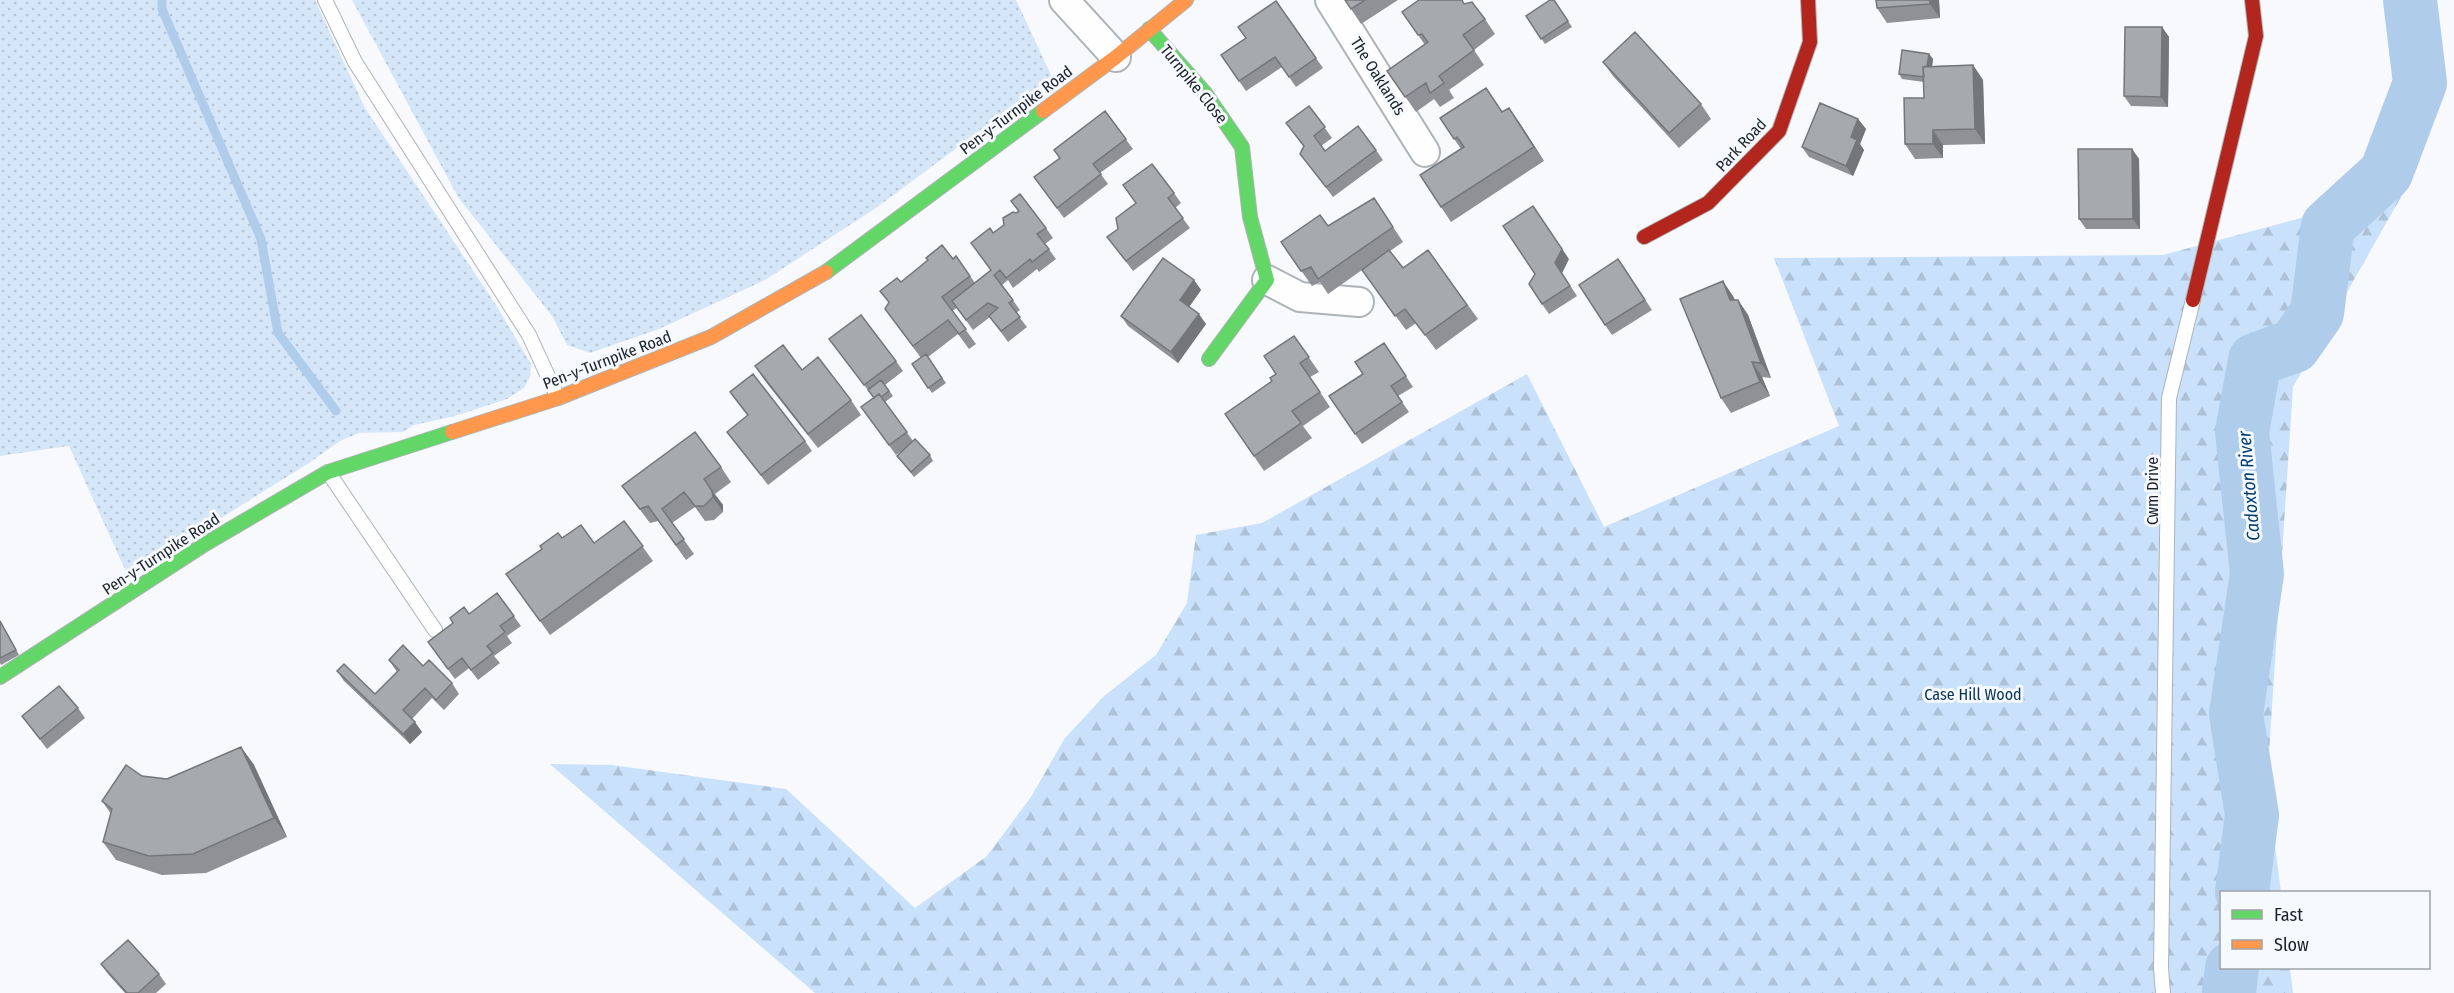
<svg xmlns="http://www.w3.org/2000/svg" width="2454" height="993" viewBox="0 0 2454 993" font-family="'Fira Sans Condensed',sans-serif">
<defs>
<pattern id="grass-dots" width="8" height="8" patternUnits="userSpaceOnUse" patternTransform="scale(1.5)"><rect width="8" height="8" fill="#d5e6f8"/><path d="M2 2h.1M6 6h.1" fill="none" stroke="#b6c5d5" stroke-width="1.8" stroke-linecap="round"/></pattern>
<pattern id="forest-firs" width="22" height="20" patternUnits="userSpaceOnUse" patternTransform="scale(1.5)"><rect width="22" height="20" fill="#cae1fb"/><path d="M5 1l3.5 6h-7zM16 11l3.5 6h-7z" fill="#adc1d7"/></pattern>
</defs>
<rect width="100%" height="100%" fill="#f7f9fc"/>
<path fill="url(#grass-dots)" d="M0 0H315L365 108 496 305 531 364 530 377 524 388 507 399 455 416 414 425 403 432 359 433 340 441 309 463 128 576 69 446 0 456Z
M352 0H1016L1052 77 876 208 765 280 659 329 590 353 567 345 552 316 458 197Z"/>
<path fill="url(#forest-firs)" d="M2405 190 2293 387 2267 784 2281 892H2222V968H2290L2293 993H815L550 764 612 765 786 789 915 908 987 856 1031 797 1065 738 1104 696 1156 655 1187 603 1196 535 1262 523 1527 374 1604 527 1839 426 1774 258 2163 255Z"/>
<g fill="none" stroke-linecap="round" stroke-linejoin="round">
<path stroke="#b0cceb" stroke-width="9" d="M162 0V9L261 239 278 333 336 411"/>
<path stroke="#b0cceb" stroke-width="54" d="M2242 892 2252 815 2236 714 2257 574 2242 432 2255 360 2294 346 2317 313 2328 226 2386 173 2420 83 2410 0
M2229 993 2232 968"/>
<g stroke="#aeb3b7" stroke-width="16">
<path id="lane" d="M325 0 355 62 529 335 558 398
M328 472 435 630
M2163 993 2161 968 2169 398 2193 300"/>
</g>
<g stroke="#aeb3b7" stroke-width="32">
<path id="street" d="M1064 0 1116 57
M1330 0 1425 152
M1267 280 1300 297 1359 302"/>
</g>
<g stroke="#aeb3b7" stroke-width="16">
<path id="fast" d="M1149 29 1205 93 1242 147 1250 217 1267 280 1209 359
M826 272 1043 111
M0 677 205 544 328 472 452 432"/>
</g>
<g stroke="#aeb3b7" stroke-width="16">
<path id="slow" d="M1043 111 1116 57 1186 0
M452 432 558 398 711 337 826 272"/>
</g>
<g stroke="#aeb3b7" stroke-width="16">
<path id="jam" d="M1644 237 1708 203 1779 131 1810 42 1808 0
M2193 300 2256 36 2252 0"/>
</g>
<use href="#lane" stroke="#fefeff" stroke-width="14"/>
<use href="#street" stroke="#fefeff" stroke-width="28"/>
<use href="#fast" stroke="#63d668" stroke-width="14"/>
<use href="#slow" stroke="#ff974d" stroke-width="14"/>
<use href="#jam" stroke="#b3261e" stroke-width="14"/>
</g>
<path fill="#8f9196" d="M1345 0H1398L1361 24Z
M1554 0 1572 27 1545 44 1526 16Z
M1876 0H1939L1940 18 1887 23 1877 8Z
M1276 1 1323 68 1296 87 1282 67 1246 91 1221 55 1246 38Z
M1464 4 1485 19 1495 34 1474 50 1484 65 1449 90 1454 98 1440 107 1434 99 1416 112 1387 71 1425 45 1402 12Z
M2162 27 2169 37 2168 107 2131 106 2124 96Z
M1929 54 1933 59 1932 66 1973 65 1983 80 1985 144 1943 145V158L1915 159 1905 144 1924 98V82L1902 79 1899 74Z
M1603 62 1701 104 1711 119 1679 148 1613 76Z
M1309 106 1332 138 1321 146 1325 151 1376 150 1383 160 1333 197 1300 154 1304 147 1286 123Z
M1105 111 1133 149 1100 173 1108 184 1064 218 1034 177 1060 158 1054 150Z
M1503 112 1519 122 1544 161 1451 222 1441 207 1461 149 1440 118Z
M1858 119 1866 129 1860 144 1864 150 1853 176 1809 157 1802 147Z
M2132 149 2139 159 2140 229H2086L2079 219Z
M1123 185 1174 193 1181 203 1175 208 1190 228 1133 271 1107 237 1118 229 1136 203Z
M1374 198 1403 242 1390 251 1403 268 1428 250 1478 319 1436 350 1416 323 1406 330 1362 270 1328 294 1320 282 1312 286 1281 242 1328 226Z
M1011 201 1046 228 1053 238 1045 244 1056 259 1039 272 1037 269 1013 288 1008 280 1002 285 1020 310 1016 313 1027 327 1008 342 990 317 973 330 957 308 952 311 976 344 969 349 958 334 928 357 946 383 932 393 912 364 921 358 885 309 889 303 880 291 953 259 956 256 975 283 991 270 971 243 993 233 1019 212Z
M1569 259 1562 273 1577 296 1549 314 1542 304Z
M1625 269 1652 310 1612 335 1605 325Z
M1194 280 1201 290 1189 307 1206 324 1178 363 1128 326 1121 316Z
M1733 296 1735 300H1738L1748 315 1771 378 1762 377 1770 396 1731 413 1721 398Z
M1294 336 1319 372 1310 377 1330 407 1303 426 1312 438 1264 471 1225 414 1272 381Z
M829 339 896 361 903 371 885 385 893 396 885 402 913 441 930 455 933 461 914 477 897 456 902 451 896 455 861 407 874 398Z
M1384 343 1413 387 1398 396 1409 412 1362 444 1329 396 1363 374Z
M755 366 802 370 851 400 861 415 818 448 765 381Z
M730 392 805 441 812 451 768 485 727 432 748 416Z
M721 467 731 482 715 494 723 505V512L714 520 705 521 695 507 672 523 694 554 686 560 658 521 650 523 622 486Z
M624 521 653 561 550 635 506 574 542 549 562 538 594 543Z
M497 593 521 626 507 636 512 643 494 656 500 663 478 680 469 668 455 679 435 652 469 614Z
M0 620 19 655 1 665 0 663Z
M389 660 423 666 452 683 459 694 444 710 432 698 412 719 422 732 410 744 344 681 337 671 375 694 397 672Z
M78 708 85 718 47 749 22 716Z
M241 747 254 765 287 837 206 873 162 875 116 860 103 842 111 814 102 801 142 776 167 779Z
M101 964 159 974 166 984 156 993H125L108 974Z"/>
<path fill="#74767a" d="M1930 0H1939L1940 18 1930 4Z
M2162 27 2169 37 2168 107 2161 97Z
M1929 54 1933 59 1930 83 1926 78Z
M1973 65 1983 80 1985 144 1975 129Z
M1509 108 1519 122 1544 161 1534 147Z
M1858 119 1866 129 1860 144 1864 150 1853 176 1846 166 1851 137Z
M1933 130 1943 145V158L1933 144Z
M2132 149 2139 159 2140 229 2133 219Z
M1540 216 1569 259 1562 273 1577 296 1555 263Z
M1194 280 1201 290 1187 310 1180 300Z
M1723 281 1733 296 1741 315 1730 300Z
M1738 300 1748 315 1771 378 1761 363Z
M1199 314 1206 324 1178 363 1171 352Z
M1752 362 1762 377 1770 396 1760 382Z
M712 491 723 505V512L713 497Z
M415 722 422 732 410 744 403 734Z
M241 747 254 765 287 837 274 818Z"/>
<path fill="#a6a9ae" stroke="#74767a" stroke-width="1.5" d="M1345 0H1365L1351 9Z
M1419 0H1462L1464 4 1472 2 1485 19 1463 35 1474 50 1439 76 1444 83 1430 93 1426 83 1405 97 1387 71 1428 42 1422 34 1418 35 1402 12Z
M1550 0H1554L1568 21 1541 39 1526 16Z
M1876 0H1930V4L1877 8Z
M1276 1 1316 58 1289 77 1275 57 1239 81 1221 55 1246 38 1238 27Z
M2125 27H2162L2161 97 2124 96Z
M1635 32 1701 104 1669 133 1603 62Z
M1902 50 1929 54 1927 66 1923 67 1924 77 1899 74Z
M1973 65 1975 129 1933 130V144H1905L1904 98H1924L1923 67Z
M1486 88 1502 112 1509 108 1534 147 1441 207 1420 175 1464 147 1457 137 1454 139 1440 118Z
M1820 103 1858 119 1851 137 1857 140 1846 166 1802 147Z
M1309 106 1325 127 1314 136 1325 151 1358 126 1376 150 1326 187 1300 154 1304 146 1286 123Z
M1105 111 1126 139 1093 164 1101 174 1057 208 1034 177 1060 158 1054 150Z
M2078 149H2132L2133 219H2079Z
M1152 164 1174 193 1168 198 1183 218 1126 261 1107 237 1118 229 1116 218 1136 203 1123 185Z
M1020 194 1046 228 1037 234 1049 249 1032 262 1030 259 1006 278 1000 270 994 275 1013 300 1009 303 1020 317 1001 331 989 316 998 308 988 303 966 320 952 301 991 270 971 243 990 228 993 233 1004 225 1003 218 1013 212 1016 213 1019 211 1011 201Z
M1374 198 1393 227 1318 279 1311 267 1301 271 1281 242 1320 215 1328 226Z
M1533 206 1562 249 1555 263 1570 286 1542 304 1529 284 1535 274 1503 226Z
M942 245 953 259 956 256 970 276 942 297 966 329 959 334 948 320 913 346 885 309 889 302 880 291 897 278 901 282 928 260 926 258Z
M1389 250 1403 268 1428 250 1467 305 1425 335 1405 309 1395 316 1362 270Z
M1163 258 1194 280 1180 300 1199 314 1171 352 1121 316Z
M1618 259 1645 300 1605 325 1579 285Z
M1723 281 1730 300H1738L1761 363 1752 362 1760 382 1721 398 1680 299Z
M861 315 896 361 864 385 829 339Z
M1294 336 1309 357 1300 363 1320 392 1292 411 1301 423 1254 456 1225 414 1272 381 1270 378 1276 374 1264 356Z
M1384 343 1406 376 1391 386 1402 402 1355 434 1329 396 1363 374 1355 362Z
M783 345 802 370 818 357 851 400 808 434 755 366Z
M926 354 942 378 928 388 912 364Z
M753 374 805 441 761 475 727 432 748 415 730 392Z
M881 380 889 391 881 397 879 394 874 398 868 390Z
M879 394 907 432 889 445 861 407Z
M695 432 721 467 704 479 712 491 713 497 704 506H695L684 492 662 509 684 539 676 545 648 506 640 509 622 486Z
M915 439 930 455 911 472 897 456Z
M624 521 643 546 540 621 506 574 542 549 540 546 558 533 562 538 581 525 594 543Z
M497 593 514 616 500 626 505 632 487 646 493 653 471 670 462 658 448 669 428 642 453 623 450 618 464 607 469 614Z
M0 621 16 650 0 658Z
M403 645 423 666 429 660 452 683 436 700 425 688 403 710 415 722 403 734 337 671 344 664 375 694 399 670 389 660Z
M59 686 78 708 40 739 22 716Z
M241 747 274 818 193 854 149 856 103 842 112 809 102 801 126 765 142 776 167 779Z
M128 940 159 974 138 993H127L101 964Z"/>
<g text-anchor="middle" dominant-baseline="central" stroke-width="6" stroke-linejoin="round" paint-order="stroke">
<g font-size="16" fill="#1a2127" stroke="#f6f9fd">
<text transform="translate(1378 76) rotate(58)">The Oaklands</text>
<text transform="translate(1194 84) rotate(51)">Turnpike Close</text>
<text transform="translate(1016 110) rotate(-37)">Pen-y-Turnpike Road</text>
<text transform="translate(1741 145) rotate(-47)">Park Road</text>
<text transform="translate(607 360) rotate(-21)">Pen-y-Turnpike Road</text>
<text transform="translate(2152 491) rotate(-90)">Cwm Drive</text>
<text transform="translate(161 554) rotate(-33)">Pen-y-Turnpike Road</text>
</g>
<g font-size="16" fill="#053259" stroke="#f6f9fd">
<text x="1973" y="694">Case Hill Wood</text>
</g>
<g font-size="18" font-style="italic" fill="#003d71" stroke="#f6f9fd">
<text transform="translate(2249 486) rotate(-95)">Cadoxton River</text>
</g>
</g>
<rect x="2220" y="891" width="210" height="78" fill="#f6f9fd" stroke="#9ea3a7" stroke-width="1.5"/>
<rect x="2232" y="910" width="30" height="9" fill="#63d668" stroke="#9ea3a7" stroke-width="1.5"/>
<text x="2274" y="921" font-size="18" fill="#1a2127">Fast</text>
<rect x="2232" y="940" width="30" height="9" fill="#ff974d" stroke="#9ea3a7" stroke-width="1.5"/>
<text x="2274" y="951" font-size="18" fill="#1a2127">Slow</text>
</svg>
